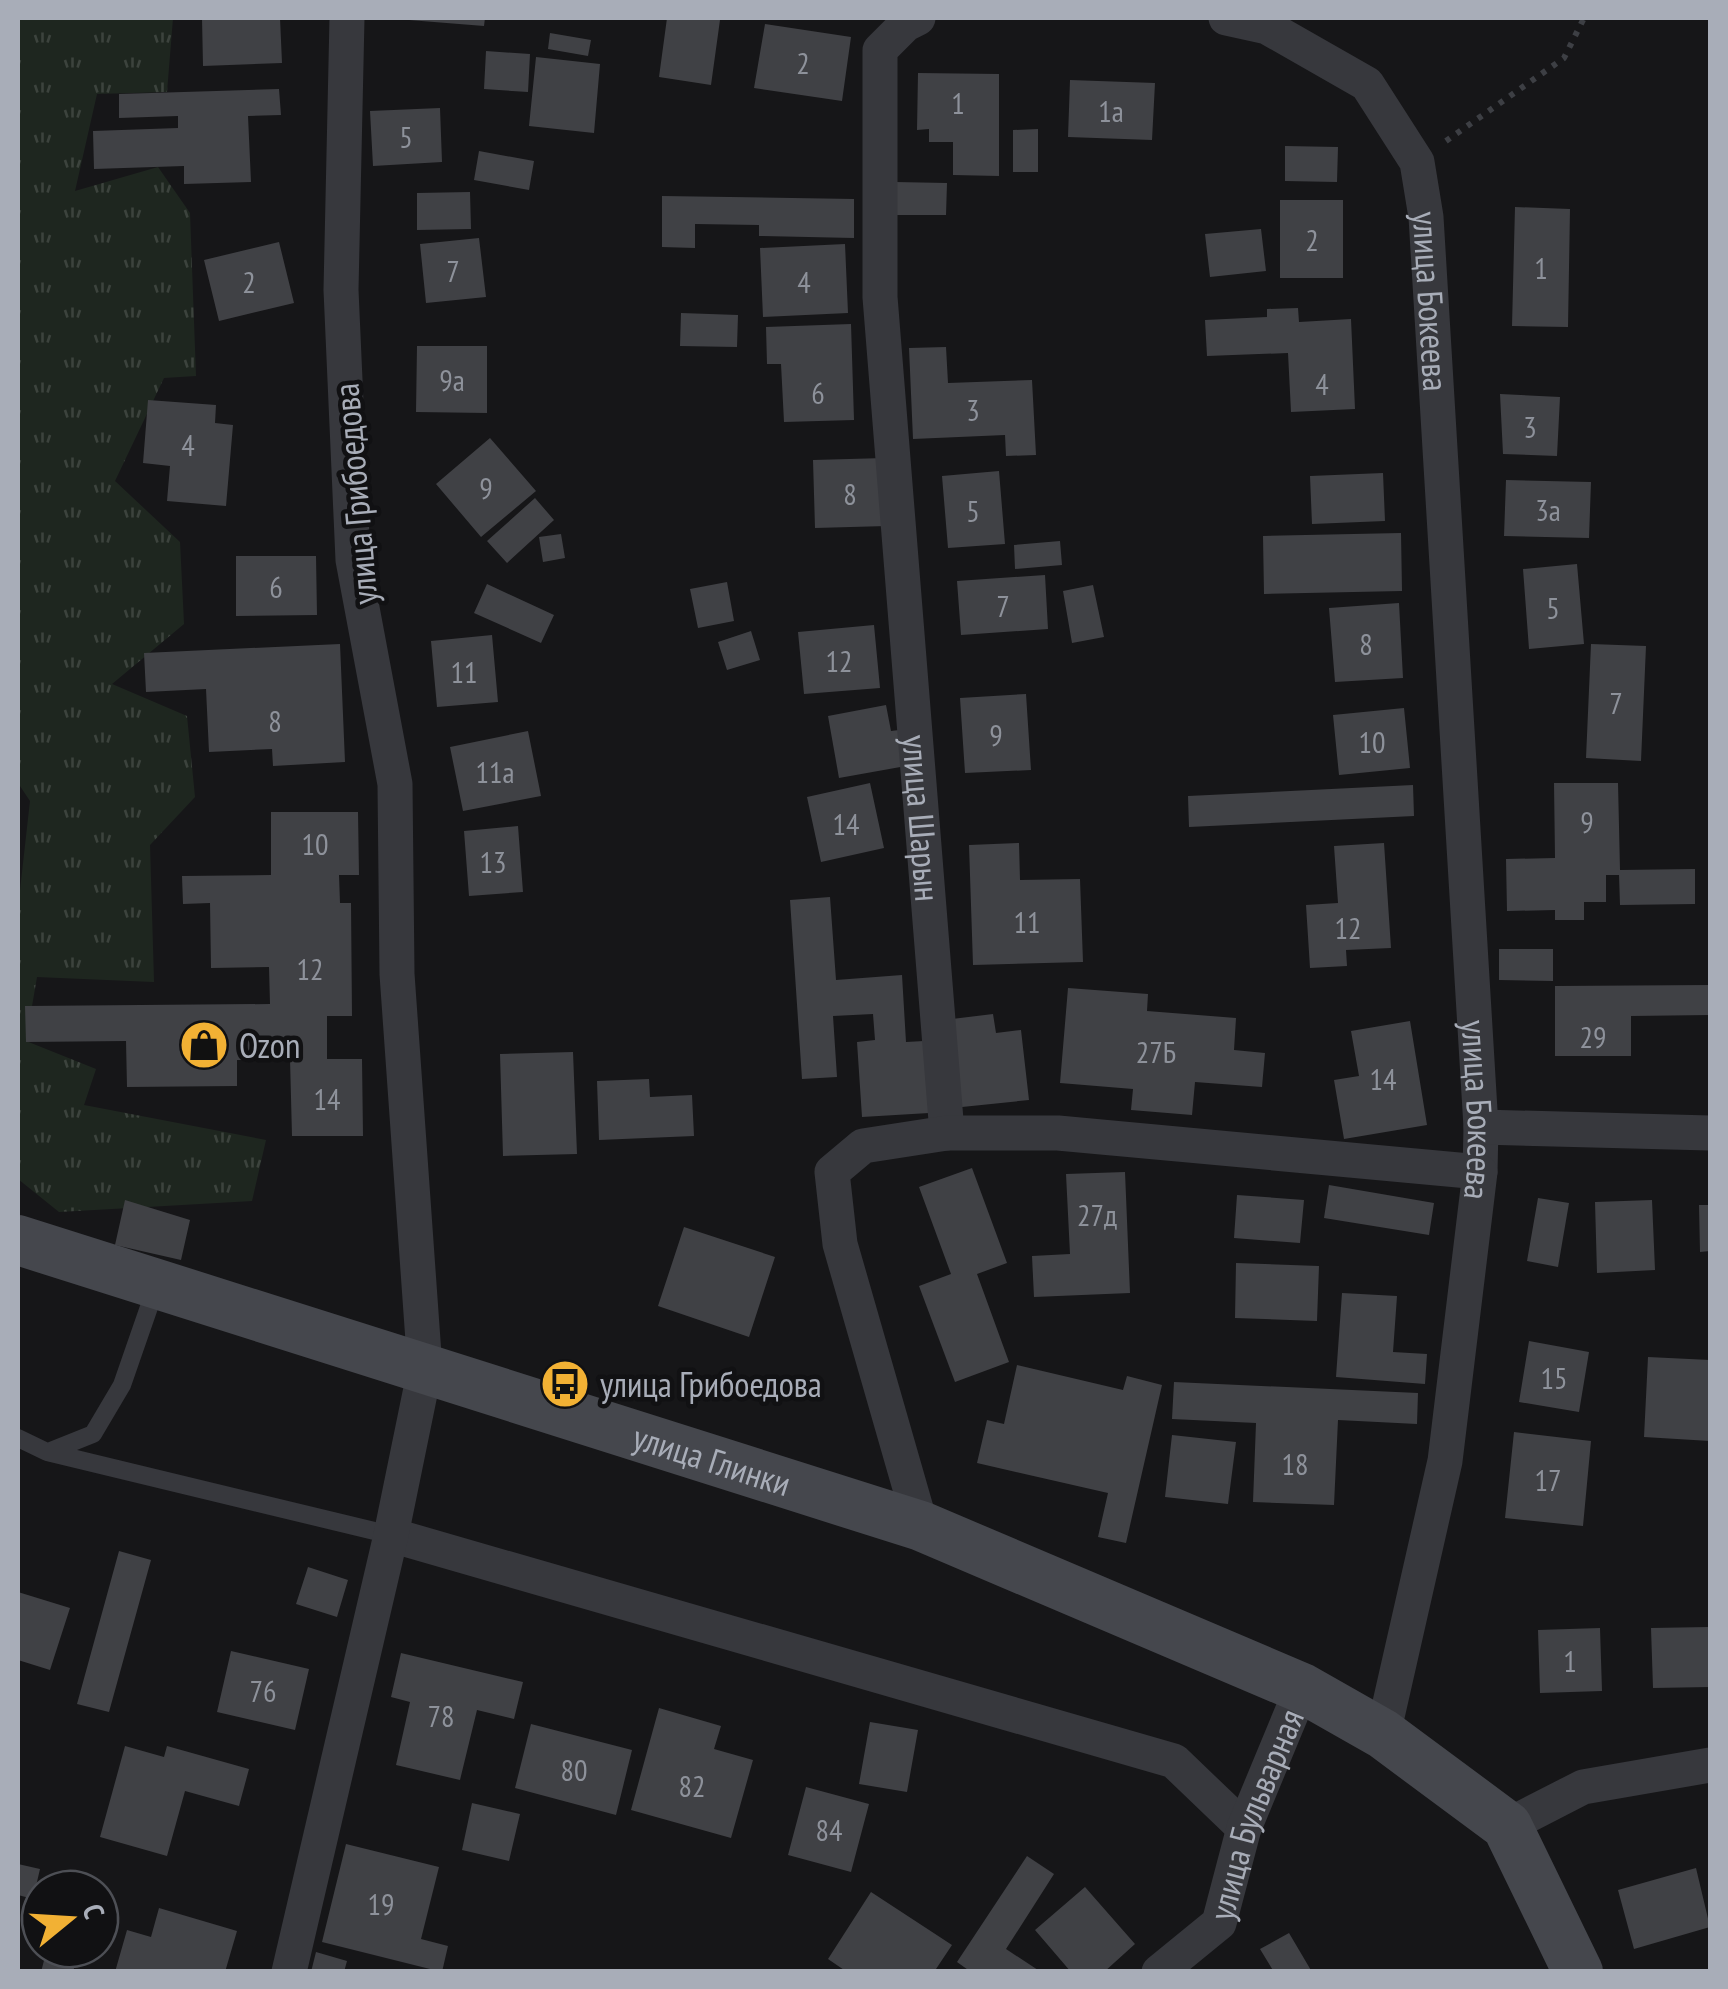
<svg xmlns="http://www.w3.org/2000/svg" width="1728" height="1989" viewBox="0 0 1728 1989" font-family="'PT Sans Narrow',sans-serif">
<defs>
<pattern id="grass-tufts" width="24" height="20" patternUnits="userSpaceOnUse" patternTransform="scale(2.5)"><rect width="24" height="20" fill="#1e261f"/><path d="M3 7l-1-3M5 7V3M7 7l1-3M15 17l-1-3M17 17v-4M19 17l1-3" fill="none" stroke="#3c433d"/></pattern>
</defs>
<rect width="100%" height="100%" fill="#161618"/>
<path fill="url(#grass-tufts)" d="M18 18H173L167 92 97 94 75 191 158 167 190 213 196 376 164 378 115 481 180 542 184 624 112 684 187 716 195 797 150 845 154 982 37 977 26 1041 96 1069 84 1105 266 1140 252 1201 59 1212 18 1179V908L30 801 18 783Z"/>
<path fill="#404145" d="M202 18H280L282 63 203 66Z
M409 18H485L484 26 409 20Z
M667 18 720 20 711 85 659 77Z
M765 24 851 37 842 101 754 88Z
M550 33 591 40 588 56 548 49Z
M486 51 530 54 528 92 484 89Z
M536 57 600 64 594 133 529 126Z
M918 73 999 74V176L953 175V142H929V129L917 130Z
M1070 80 1155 83 1152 140 1068 137Z
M279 89 281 115 248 116 251 182 184 184V166L94 169 93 131 178 128V116L119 118V94Z
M440 108 442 162 373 166 370 111Z
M1038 129V172H1013V130Z
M1285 146 1338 147 1337 182 1285 181Z
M479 151 534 161 529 190 474 180Z
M895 182 947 183 946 215H894Z
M470 192 471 229 417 230V193Z
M662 196 854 199V238L759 236V225L695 224V248L662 247Z
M1280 200H1343V278H1280Z
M1515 207 1570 209 1568 327 1512 326Z
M1261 229 1266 271 1210 277 1205 234Z
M479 238 486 297 426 303 420 244Z
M279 242 294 303 219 321 204 260Z
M845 244 848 313 763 317 760 248Z
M1298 308 1299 322 1351 319 1355 409 1291 412 1288 353 1207 356 1205 320 1267 317V309Z
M681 313 738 315 737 347 680 346Z
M851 324 854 420 784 422 781 364H767L766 327Z
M417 346H487V413L416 412Z
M946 347 948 383 1032 380 1036 455 1006 456 1005 435 913 439 909 348Z
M1500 394 1560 397 1557 456 1503 454Z
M148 400 216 405 215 423 233 425 226 506 167 501 170 466 143 463Z
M490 438 536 491 481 537 436 484Z
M885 458 887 526 815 528 813 460Z
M999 471 1005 544 948 548 942 476Z
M1383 473 1385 521 1312 524 1310 476Z
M1506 480 1591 482 1589 538 1504 536Z
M535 498 554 520 507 563 487 541Z
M1401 533 1402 591 1264 594 1263 536Z
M561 534 565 558 543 562 539 537Z
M1060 541 1062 565 1015 569 1014 545Z
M236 556H316L317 615 236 616Z
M1577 564 1584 644 1529 649 1523 569Z
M1045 575 1048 629 961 635 957 581Z
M727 582 734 621 698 628 690 589Z
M487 584 554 615 541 643 474 613Z
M1093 585 1104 637 1072 643 1063 591Z
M1399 603 1403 678 1335 682 1329 608Z
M874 625 880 688 804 694 798 632Z
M751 631 760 660 727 670 718 642Z
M492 635 498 702 437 707 431 641Z
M340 644 345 762 273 766 272 749 209 752 206 689 146 692 144 653Z
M1591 644 1646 646 1641 761 1586 758Z
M1026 694 1031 770 965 773 960 698Z
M886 705 891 731 899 730 906 766 839 778 828 716Z
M1404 708 1410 768 1339 775 1333 715Z
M528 731 541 796 463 811 450 747Z
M870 783 884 848 821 862 807 797Z
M1554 783H1618L1620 870 1695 869V904L1620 905 1619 875H1606V902H1584V920H1555V910L1507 911 1506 859 1555 858Z
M1413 785 1414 816 1189 827 1188 796Z
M271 812H358L359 875H339L340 903H351L352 1016H327V1059H362L363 1136H292L290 1059 237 1060V1086L127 1087 126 1041 26 1042 25 1006 270 1004 269 967 211 968 210 903 183 904 182 876 271 875Z
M518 826 523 892 469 896 464 831Z
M1019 843 1020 880 1080 879 1083 962 973 965 969 845Z
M1384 843 1391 948 1346 950 1347 966 1310 968 1306 905 1338 903 1334 846Z
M830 897 836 980 902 975 906 1042 924 1041 929 1113 862 1117 857 1042 875 1040 873 1014 833 1016 837 1077 802 1079 790 900Z
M1499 949H1553V981L1499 980Z
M1710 985V1015L1631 1016V1056H1555V986Z
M1068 988 1148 994 1147 1011 1236 1018 1234 1050 1265 1053 1262 1087 1195 1082 1192 1115 1131 1110 1133 1089 1060 1083Z
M993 1014 996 1033 1021 1030 1029 1100 962 1107 952 1019Z
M1410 1021 1427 1125 1344 1139 1334 1080 1359 1076 1351 1031Z
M573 1052 577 1154 503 1156 500 1054Z
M649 1079 650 1097 692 1095 694 1136 599 1140 597 1081Z
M972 1168 1007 1263 977 1274 1009 1362 955 1382 919 1286 951 1274 919 1187Z
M1125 1172 1130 1293 1034 1297 1032 1256 1070 1254 1066 1174Z
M1329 1185 1434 1203 1429 1235 1324 1218Z
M1237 1195 1304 1200 1300 1243 1234 1238Z
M1538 1198 1569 1203 1558 1267 1527 1261Z
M125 1200 190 1220 181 1260 115 1245Z
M1652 1200 1655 1270 1597 1273 1595 1202Z
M1699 1205H1710V1251L1700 1252Z
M684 1227 775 1257 749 1337 658 1306Z
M1236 1263 1319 1266 1317 1321 1235 1318Z
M1342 1293 1397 1296 1393 1352 1427 1354 1425 1384 1336 1377Z
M1529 1341 1589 1352 1579 1412 1519 1402Z
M1648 1357 1710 1360V1441L1644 1437Z
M1017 1365 1123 1390 1127 1376 1162 1385 1126 1543 1098 1537 1108 1493 977 1463 987 1420 1004 1424Z
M1174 1382 1418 1393 1417 1424 1338 1420 1334 1505 1253 1502 1256 1423 1172 1419Z
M1514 1432 1591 1441 1583 1526 1505 1518Z
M1172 1435 1236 1442 1228 1504 1165 1497Z
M119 1551 151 1560 109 1712 77 1704Z
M308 1567 348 1580 337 1617 296 1604Z
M18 1592 70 1608 50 1670 18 1660Z
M1709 1627 1710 1687 1653 1688 1651 1628Z
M1600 1628 1602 1691 1540 1693 1538 1630Z
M231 1651 309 1669 295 1730 217 1712Z
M401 1653 523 1682 514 1719 477 1710 460 1780 396 1765 410 1702 391 1697Z
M659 1708 721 1726 714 1749 753 1760 731 1838 631 1810Z
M870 1722 918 1730 907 1792 859 1784Z
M531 1724 632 1750 616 1815 515 1788Z
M125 1746 164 1757 167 1746 249 1769 239 1806 185 1791 167 1856 100 1837Z
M806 1787 869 1804 851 1872 788 1855Z
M472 1803 520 1814 509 1861 462 1850Z
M346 1844 439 1867 421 1939 448 1946 442 1972 322 1942Z
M1027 1856 1054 1874 1006 1949 1041 1972H971L957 1962Z
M18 1864 40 1869 33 1899 18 1895Z
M1696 1868 1710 1927 1634 1949 1618 1890Z
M1085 1887 1135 1944 1104 1972H1071L1035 1930Z
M871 1892 952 1945 934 1972H847L828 1959Z
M159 1908 237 1931 225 1972H115L127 1930 151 1937Z
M1289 1933 1312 1972H1274L1260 1949Z
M47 1949H79L73 1972H41Z
M316 1952 347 1961 344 1972H311Z"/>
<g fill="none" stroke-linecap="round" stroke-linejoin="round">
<path stroke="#3d3f44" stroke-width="6" stroke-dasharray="5 8" stroke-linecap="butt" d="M1446 141 1564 58 1584 18"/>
<path stroke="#37383d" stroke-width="18" d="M18 1438 47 1452 391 1535
M48 1452 93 1434 122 1385 156 1287"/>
<g stroke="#37383d" stroke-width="35">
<path id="s1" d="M918 18 906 24 880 50V297L947 1133"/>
<path id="s2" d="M1226 18 1267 27 1367 84 1417 162 1426 217 1481 1127 1480 1172 1445 1461 1383 1734"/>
<path d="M1481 1127 1710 1133"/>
<path d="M921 1526 840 1244 832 1172 863 1146 947 1133H1058L1480 1172"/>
<path d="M391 1535 1174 1761 1244 1828"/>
<path d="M1507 1826 1583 1787 1710 1765"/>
<path d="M289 1972 391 1535 425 1369 397 974 395 784 353 560 341 290 347 18"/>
<path id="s3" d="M1159 1972 1219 1923 1244 1828 1302 1688"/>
</g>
<path stroke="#45474d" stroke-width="50" id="s4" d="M18 1240 921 1526 1302 1688 1383 1734 1507 1826 1578 1972"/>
</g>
<defs>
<g id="shop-disc" transform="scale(2.5)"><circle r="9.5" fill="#f2b134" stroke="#111113"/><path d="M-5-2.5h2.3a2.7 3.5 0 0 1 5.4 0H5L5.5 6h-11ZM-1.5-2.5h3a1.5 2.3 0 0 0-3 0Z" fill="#111"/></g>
<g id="bus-disc" transform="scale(2.5)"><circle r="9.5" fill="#f2b134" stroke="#111113"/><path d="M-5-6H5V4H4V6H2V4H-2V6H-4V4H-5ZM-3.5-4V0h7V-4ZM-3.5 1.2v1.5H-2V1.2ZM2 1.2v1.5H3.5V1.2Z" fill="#111"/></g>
</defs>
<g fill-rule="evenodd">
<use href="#shop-disc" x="204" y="1045"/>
<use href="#bus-disc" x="565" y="1384"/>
</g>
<g text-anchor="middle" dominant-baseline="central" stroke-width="9" stroke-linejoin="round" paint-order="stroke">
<g font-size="30" fill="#8e929b">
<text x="803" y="62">2</text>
<text x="958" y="102">1</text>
<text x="1111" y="110">1а</text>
<text x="406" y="136">5</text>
<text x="1312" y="239">2</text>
<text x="1541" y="267">1</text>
<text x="453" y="270">7</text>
<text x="249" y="281">2</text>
<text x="804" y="281">4</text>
<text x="452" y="379">9а</text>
<text x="1322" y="383">4</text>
<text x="818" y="392">6</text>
<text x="973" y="409">3</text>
<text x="1530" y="426">3</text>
<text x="188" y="444">4</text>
<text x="486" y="487">9</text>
<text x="850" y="493">8</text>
<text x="1548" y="509">3а</text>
<text x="973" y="510">5</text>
<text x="276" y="586">6</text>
<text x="1003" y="605">7</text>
<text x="1553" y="607">5</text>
<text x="1366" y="643">8</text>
<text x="839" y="660">12</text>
<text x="464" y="671">11</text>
<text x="1616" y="702">7</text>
<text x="275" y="720">8</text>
<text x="996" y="734">9</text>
<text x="1372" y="741">10</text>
<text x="495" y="771">11а</text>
<text x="1587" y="821">9</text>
<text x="846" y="823">14</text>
<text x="315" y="843">10</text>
<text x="493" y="861">13</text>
<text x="1027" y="921">11</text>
<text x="1348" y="927">12</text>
<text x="310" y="968">12</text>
<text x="1593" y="1036">29</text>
<text x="1156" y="1051">27Б</text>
<text x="1383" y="1078">14</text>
<text x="327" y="1098">14</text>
<text x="1097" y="1214">27д</text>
<text x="1554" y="1377">15</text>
<text x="1295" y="1463">18</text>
<text x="1548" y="1479">17</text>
<text x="1570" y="1660">1</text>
<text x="263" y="1690">76</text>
<text x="441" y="1715">78</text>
<text x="574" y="1769">80</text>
<text x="692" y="1785">82</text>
<text x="829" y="1829">84</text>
<text x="381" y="1903">19</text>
</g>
<g font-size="35" fill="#a8adb8" stroke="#111113">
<text stroke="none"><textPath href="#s2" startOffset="390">улица Бокеева</textPath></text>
<text transform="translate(355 494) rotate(-95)">улица Грибоедова</text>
<text stroke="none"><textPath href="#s1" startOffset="820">улица Шарын</textPath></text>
<text stroke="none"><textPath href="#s2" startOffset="1200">улица Бокеева</textPath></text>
<text stroke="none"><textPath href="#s4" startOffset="728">улица Глинки</textPath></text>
<text stroke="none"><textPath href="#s3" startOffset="192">улица Бульварная</textPath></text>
</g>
<g font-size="35" fill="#a8adb8" stroke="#111113" text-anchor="start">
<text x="239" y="1045">Ozon</text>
<text x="600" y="1384">улица Грибоедова</text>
</g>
</g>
<rect width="1728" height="1989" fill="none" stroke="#a8adb8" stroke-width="40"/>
<g transform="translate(70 1919) rotate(72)"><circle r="48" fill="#111113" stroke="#4d4f55" stroke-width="2.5"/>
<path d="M0-8L18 38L0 25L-18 38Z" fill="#f2b134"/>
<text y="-15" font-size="28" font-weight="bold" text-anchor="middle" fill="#a8adb8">С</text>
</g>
</svg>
